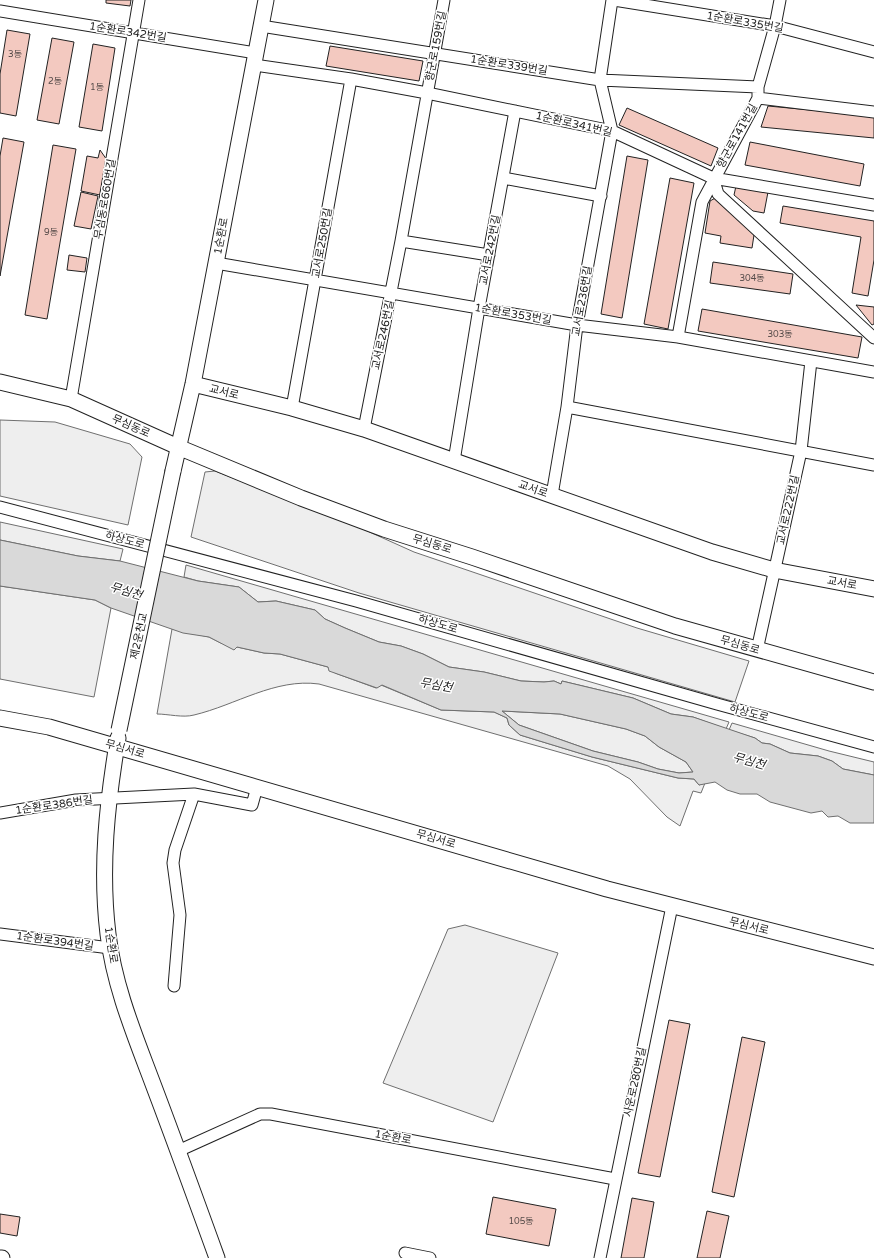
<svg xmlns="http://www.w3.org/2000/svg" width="874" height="1258" viewBox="0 0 874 1258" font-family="'Varela Round','Noto Sans KR',sans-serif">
<rect width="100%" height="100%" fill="#fff"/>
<path fill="#eee" stroke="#6f6f6f" d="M0 420 55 422 130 444 142 457 128 525 0 496Z
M215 471 354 525 414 552 637 628 749 661 735 702 359 593 191 537 205 472Z
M0 522 123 549 120 561 78 556 0 540Z
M186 565 729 722 726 729 693 717 671 714 633 698 562 681 561 684 554 681 544 682 521 681 484 672 449 667 423 654 401 646 379 642 345 628 325 619 315 610 276 601 258 602 239 587 198 581 184 577Z
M0 586 95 600 111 608 94 697 0 679Z
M172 629 209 637 221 643 237 647 264 653 280 654 328 667 335 673 376 688 381 685 441 710 494 712 507 718 509 725 520 735 592 757 678 778 694 779 699 785 705 783 701 793 693 791 680 826 667 817 630 779 608 766 319 684C275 678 236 705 194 715 183 718 168 714 157 714Z
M502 711 560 714 626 729 645 736 659 747 686 762 693 772 679 773 658 769 638 762 593 751 519 725Z
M732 723 829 751 874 762V775L843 769 832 761 818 756 790 753 770 744 762 743 755 738 729 730Z
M465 925 558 953 493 1122 383 1083 448 929Z"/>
<path fill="#d9d9d9" stroke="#6f6f6f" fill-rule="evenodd" d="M0 540 78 556 120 561 198 581 239 587 258 602 276 601 315 610 325 619 345 628 379 642 401 646 423 654 449 667 484 672 521 681 544 682 554 681 561 684 562 681 633 698 671 714 693 717 755 738 762 743 770 744 790 753 818 756 832 761 843 769 874 775V823H850L838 816 828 817 822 811 811 813 770 802 757 794H740L727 790 715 782 699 785 694 779 678 778 592 757 520 735 509 725 507 718 494 712 441 710 382 685 377 688 329 671 328 667 280 654 264 653 237 647 234 650 209 637 183 633 111 608 95 600 0 586ZM502 711 560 714 626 729 645 736 659 747 686 762 693 772 679 773 658 769 638 762 593 751 519 725Z"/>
<path fill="#f3c9c0" stroke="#222" d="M106 0H131L130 6 106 3Z
M7 30 30 34 16 116 0 113V74Z
M52 38 74 42 59 124 37 120Z
M93 44 115 48 102 131 79 127Z
M330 46 423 61 419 81 326 66Z
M768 106 874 116V138L761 127Z
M627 108 718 148 711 166 619 125Z
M3 138 24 142 0 276V156Z
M750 142 864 164 860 186 745 165Z
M53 145 76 149 47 319 25 315Z
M100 150 107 160 100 195 81 191 87 156 98 158Z
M627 156 648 160 622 318 601 314Z
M670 178 694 183 668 329 644 324Z
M736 186 768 192 764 213 753 211 734 195Z
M81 192 98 196 91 229 74 226Z
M717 197 754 235 752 248 720 243 721 236 705 233 710 201Z
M783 206 874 221V260L868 296 852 293 861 237 780 223Z
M69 255 87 258 85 272 67 270Z
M713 262 793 274 790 294 710 283Z
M856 305 874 307V324L872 325Z
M702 309 862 337 858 358 698 331Z
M669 1020 690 1024 660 1177 638 1173Z
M742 1037 765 1042 734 1197 712 1192Z
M493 1197 556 1209 549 1246 486 1234Z
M632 1198 654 1202 644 1258H621Z
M707 1211 729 1216 720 1258H697Z
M0 1214 20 1217 17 1236 0 1233Z"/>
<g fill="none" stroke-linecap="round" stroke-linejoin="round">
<g stroke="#222" stroke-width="13">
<path id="street" d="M614 0 775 26 874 52
M0 11 256 53
M261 26 600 80 758 87
M254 65 351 79 427 93 612 131 713 178 874 205
M758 98 874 112
M503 178 601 196
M713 178 718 194 874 338
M401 241 489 255
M216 263 577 325 678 337 874 372
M678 337 702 202 758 98V87L775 26 780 0
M71 399 139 0
M567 407 874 465
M292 408 351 79
M364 429 401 241 444 0
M454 461 479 308 515 111
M552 495 567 407 577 325 612 131 600 80 612 0
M0 507 356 601 717 704 874 747
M757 650 801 451 811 361
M0 813 76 800 194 794 252 805 257 787
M0 934 110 948
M174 986 180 915 173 863 175 850 194 794
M178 1151 260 1114H271L615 1179
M405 1253 430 1258
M600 1258 672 906"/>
</g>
<g stroke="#222" stroke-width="17">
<path id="secondary" d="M0 382 71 399 178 447 301 498 384 529 472 557 675 626 874 682
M193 384 292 408 364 429 712 552 774 570 874 589
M173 471 193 384 266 0
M0 718 49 727 607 889 874 957
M118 738C107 803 100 868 108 934 114 986 135 1036 153 1084 175 1142 196 1200 217 1258
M0 1258H2"/>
</g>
<use href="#street" stroke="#fff" stroke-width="11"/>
<use href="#secondary" stroke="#fff" stroke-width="15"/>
<g stroke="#222" stroke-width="17" stroke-linecap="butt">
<path id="secondary-bridge" d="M119 730 173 471"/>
</g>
<use href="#secondary-bridge" stroke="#fff" stroke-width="15"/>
</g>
<g text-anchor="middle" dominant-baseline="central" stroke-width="3" stroke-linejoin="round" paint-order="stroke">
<g font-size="9" fill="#564c4a">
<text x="15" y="54">3동</text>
<text x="55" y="81">2동</text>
<text x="97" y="87">1동</text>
<text x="51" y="232">9동</text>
<text x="752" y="278">304동</text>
<text x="780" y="334">303동</text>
<text x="521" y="1221">105동</text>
</g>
<g font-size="11" fill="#222" stroke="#fff">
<text transform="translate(745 22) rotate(10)">1순환로335번길</text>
<text transform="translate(128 32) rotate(9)">1순환로342번길</text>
<text transform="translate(436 46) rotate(-79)">향군로159번길</text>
<text transform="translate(509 65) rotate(9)">1순환로339번길</text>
<text transform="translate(574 124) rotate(13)">1순환로341번길</text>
<text transform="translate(737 136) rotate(-61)">향군로141번길</text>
<text transform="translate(105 199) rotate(-80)">무심동로660번길</text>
<text transform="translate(221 236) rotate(-79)">1순환로</text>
<text transform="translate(322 243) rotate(-80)">교서로250번길</text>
<text transform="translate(490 250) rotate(-79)">교서로242번길</text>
<text transform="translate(582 301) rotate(-80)">교서로236번길</text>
<text transform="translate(513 314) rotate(10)">1순환로353번길</text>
<text transform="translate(383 335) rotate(-78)">교서로246번길</text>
<text transform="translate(224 392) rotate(14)">교서로</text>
<text transform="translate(131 426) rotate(24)">무심동로</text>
<text transform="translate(533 489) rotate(19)">교서로</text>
<text transform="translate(788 510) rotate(-78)">교서로222번길</text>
<text transform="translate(125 540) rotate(15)">하상도로</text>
<text transform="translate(432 544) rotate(17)">무심동로</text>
<text transform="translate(842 583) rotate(10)">교서로</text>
<text transform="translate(438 624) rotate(16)">하상도로</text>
<text transform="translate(139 636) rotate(-78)">제2운천교</text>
<text transform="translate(740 645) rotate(16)">무심동로</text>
<text transform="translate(749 713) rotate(15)">하상도로</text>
<text transform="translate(125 749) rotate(16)">무심서로</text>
<text transform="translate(54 805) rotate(-8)">1순환로386번길</text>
<text transform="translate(436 839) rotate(16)">무심서로</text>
<text transform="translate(749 926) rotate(14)">무심서로</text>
<text transform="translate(55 941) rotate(8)">1순환로394번길</text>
<text transform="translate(111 945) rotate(81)">1순환로</text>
<text transform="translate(635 1082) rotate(-78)">사운로280번길</text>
<text transform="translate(393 1137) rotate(11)">1순환로</text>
</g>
<g font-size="12" font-style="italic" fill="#222" stroke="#fff">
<text transform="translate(126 591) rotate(17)">무심천</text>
<text transform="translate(436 685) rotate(10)">무심천</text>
<text transform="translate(749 761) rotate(16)">무심천</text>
</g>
</g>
</svg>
